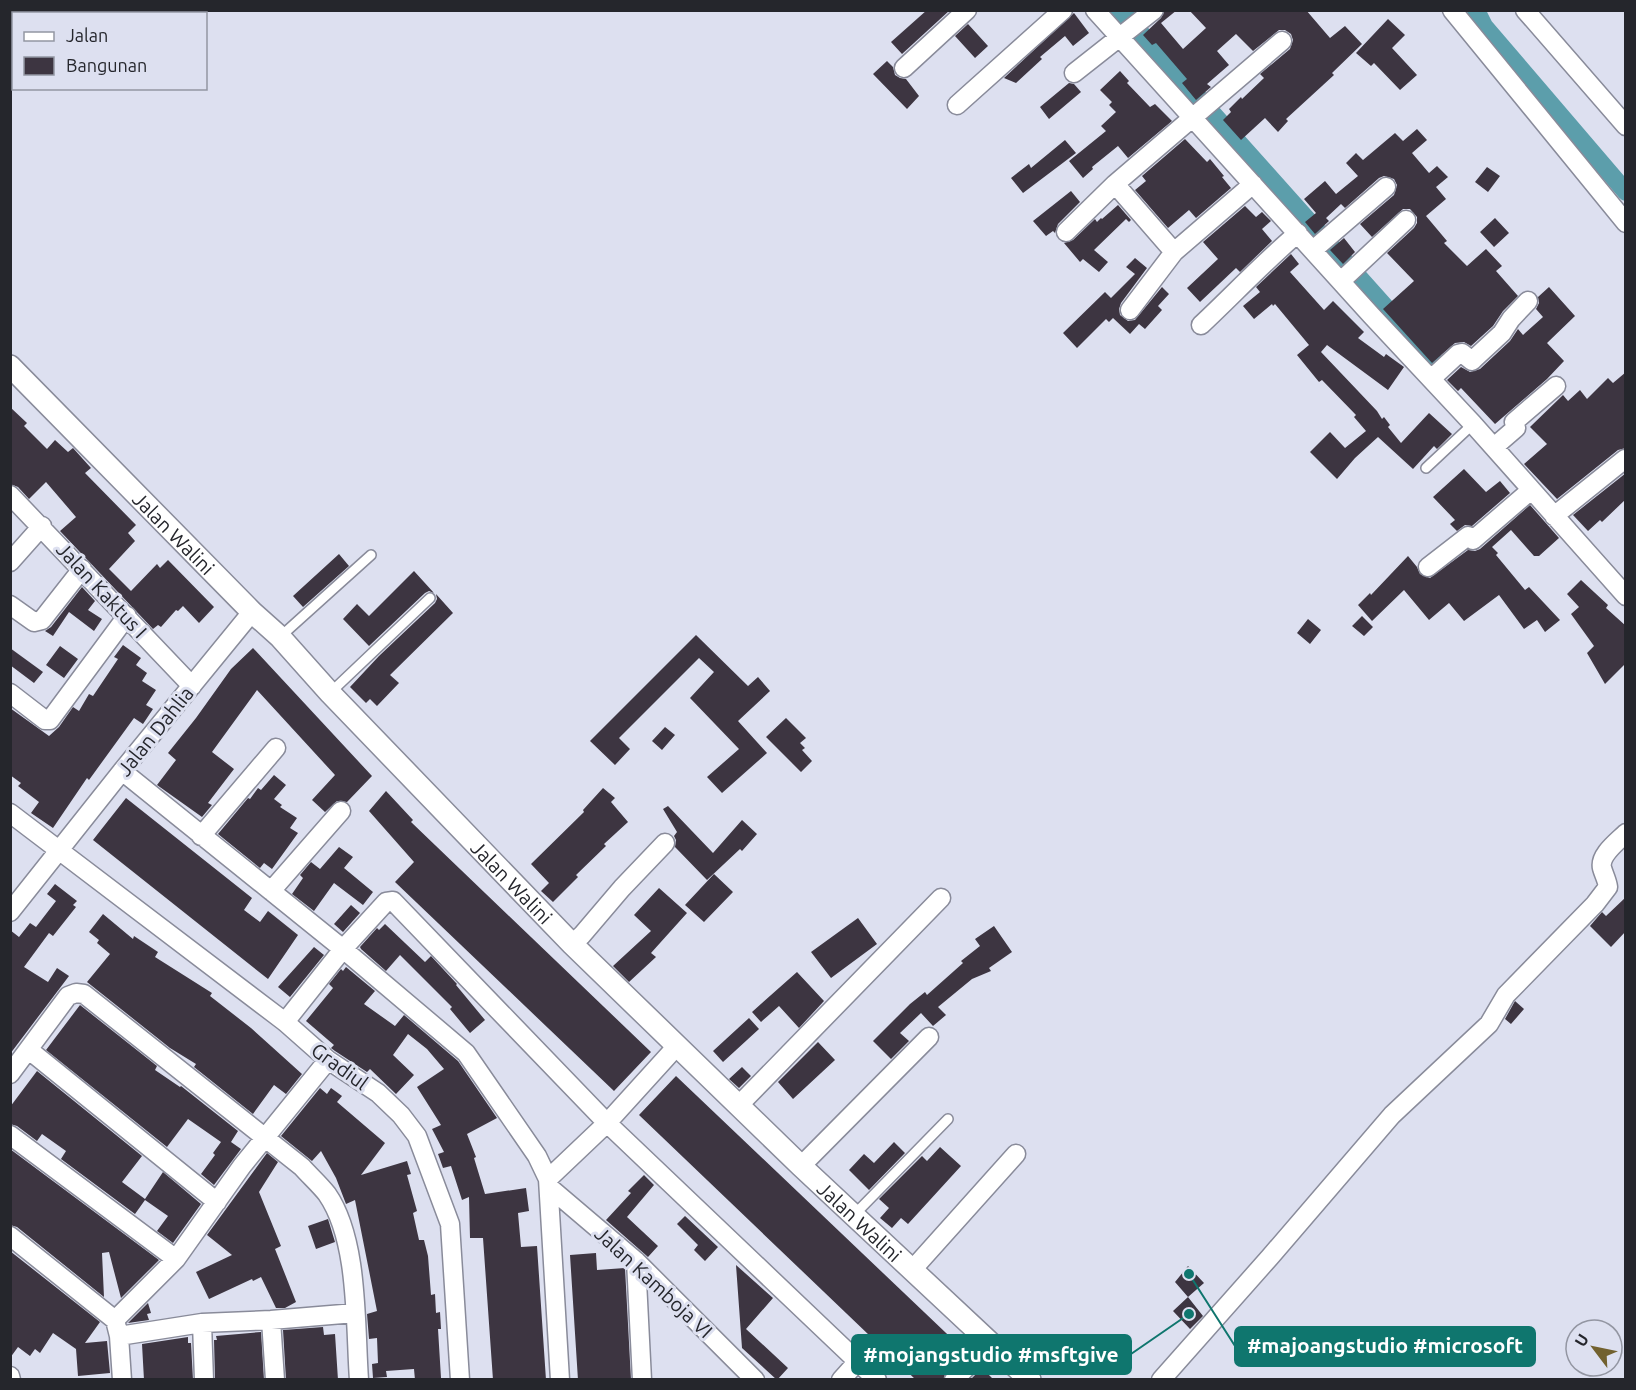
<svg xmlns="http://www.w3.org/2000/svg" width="1636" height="1390" viewBox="0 0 1636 1390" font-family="Ubuntu,sans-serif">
<rect width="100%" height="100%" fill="#dde0f0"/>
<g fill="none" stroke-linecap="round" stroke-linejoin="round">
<path stroke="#5c9eab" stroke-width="18" d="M1476 10 1484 26 1626 192"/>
<path stroke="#5c9eab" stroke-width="30" d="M1112 10 1430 366"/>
</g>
<path fill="#3d3541" d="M927 10H950L902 54 891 42Z
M1165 10H1177L1161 23 1183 49 1206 28 1189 10H1306L1330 38 1345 26 1362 44 1332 73 1334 75 1286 119 1288 121 1278 132 1265 118 1241 140 1223 120 1231 112 1229 109 1241 97 1242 99 1264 78 1260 74 1290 49 1293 40 1291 34 1285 30H1279L1253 51 1236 34 1217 51 1229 65 1207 84 1211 87 1196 100 1182 83 1187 79 1156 43 1152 45 1143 35 1161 18Z
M1074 13 1089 33 1073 46 1065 36 1040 57 1042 59 1016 83 1004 78Z
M1388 19 1405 35 1392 48 1417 75 1400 90 1374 63 1371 66 1356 53Z
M968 24 988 46 975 58 955 36Z
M887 61 893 67 895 75 900 78 906 79 919 96 907 109 873 74Z
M1120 71 1129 81 1127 83 1150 107 1155 104 1172 121 1128 158 1118 146 1092 167 1093 169 1083 178 1069 161 1106 131 1101 126 1116 112 1109 105 1112 102 1100 90Z
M1069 83 1074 84 1081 92 1049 119 1040 107Z
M1417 129 1427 140 1412 153 1429 173 1437 166 1448 177 1436 187 1446 199 1426 216 1447 241 1444 243 1467 266 1486 249 1502 266 1496 271 1518 296 1503 311 1493 326 1471 346 1464 342 1455 343 1432 363 1383 309 1414 281 1387 253 1414 228 1417 223V217L1410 209H1403L1372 237 1360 224 1394 195 1397 185 1394 179 1384 176 1379 178 1345 208 1341 204 1326 218 1329 221 1315 234 1305 222 1316 213 1304 199 1325 181 1336 194 1358 176 1346 163 1356 153 1363 160 1395 133 1403 141Z
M1185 139 1207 162 1210 159 1224 176 1222 177 1231 188 1196 218 1189 210 1168 228 1135 190 1146 181 1142 176Z
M1065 140 1076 153 1023 193 1011 178 1029 164 1031 168Z
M1487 167 1500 176 1488 192 1475 182Z
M1071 191 1080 202 1058 224 1055 233 1053 231 1046 236 1033 221Z
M1118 205 1131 220 1129 222 1126 219 1094 250 1108 262 1099 272 1083 259 1080 262 1064 243 1073 240 1095 219 1097 222 1101 218 1102 219Z
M1245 206 1256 217 1262 212 1271 221 1262 229 1272 241 1240 272 1236 268 1200 302 1187 288 1218 259 1203 242Z
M1495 218 1509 233 1494 247 1480 232Z
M1344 238 1355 252 1343 264 1330 250Z
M1291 254 1299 264 1290 272 1324 310 1333 301 1364 332 1358 338 1384 357 1386 354 1404 367 1388 390 1327 345 1321 352 1377 411 1382 419 1384 417 1390 425 1388 427 1401 443 1429 413 1452 434 1437 449 1434 446 1413 469 1378 437 1355 458 1337 479 1310 452 1330 432 1345 448 1366 431 1354 417 1356 415 1322 380 1319 382 1297 355 1309 345 1275 304 1273 306 1272 304 1254 319 1243 306 1260 292 1256 287Z
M1135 258 1147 268 1121 303 1119 309 1120 315 1128 321 1135 320 1162 287 1169 294 1158 306 1162 310 1145 329 1139 324 1130 334 1113 318 1109 322 1106 319 1077 348 1063 333 1105 292 1111 298 1135 274 1126 267Z
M1549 287 1575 316 1547 343 1564 361 1547 379 1495 424 1461 388 1458 391 1447 380 1461 367 1470 372 1480 369 1510 341 1518 329 1523 335 1543 317 1536 309 1539 303 1538 297Z
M1626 372V448L1618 450 1557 499 1524 464 1547 444 1530 427 1563 395 1568 401 1580 390 1587 399 1608 378 1613 383Z
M10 407 27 423 24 426 47 449 55 440 68 452 73 448 91 468 85 473 136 525 128 533 135 541 109 569 131 591 157 564 160 568 168 560 214 607 199 623 183 606 178 611 176 610 161 627 158 625 153 629 60 531 76 517 46 482 29 499 18 487 10 484Z
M1464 469 1486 492 1500 481 1510 493 1472 526 1465 525 1457 531 1450 524 1455 520 1433 497Z
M1626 473V499L1602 522 1600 520 1588 531 1573 515Z
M1530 505 1559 538 1539 556H1534L1511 530 1492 547 1498 553 1496 555 1525 590 1529 587 1560 620 1545 632 1537 620 1524 629 1499 595 1464 621 1449 603 1429 620 1404 590 1372 621 1358 605 1370 593 1371 595 1408 556 1417 567 1420 574 1430 578 1468 550 1475 551 1480 549Z
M339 554 349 566 303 607 293 596Z
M414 571 434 593 429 591 425 593 369 646 343 619 357 604 369 616Z
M1581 580 1608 605 1606 608 1626 626V663L1605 684 1587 653 1594 646 1571 614 1579 607 1567 594Z
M82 587 95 601 88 610 102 619 94 631 69 612 53 636 45 631 51 627Z
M436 594 453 613 390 675 399 683 377 706 370 699 366 703 350 687 379 656 435 603 437 599Z
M1362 616 1373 627 1364 636 1352 626Z
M1308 619 1321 630 1310 644 1297 633Z
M696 635 748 686 758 677 770 691 738 721 767 753 722 793 707 777 739 749 690 698 714 672 699 658 619 738 630 749 615 765 590 741Z
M123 645 141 658 136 665 147 673 142 681 156 690 146 705 153 709 143 724 134 718 89 780 87 778 53 828 31 813 39 802 18 786 21 783 10 775V708L49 736 59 727 73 707 79 711 89 694 93 696 118 659 114 657Z
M60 646 78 659 64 678 46 665Z
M10 648 43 672 34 683 10 665Z
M253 648 372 776 347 802 337 801 325 812 312 800 335 775 257 690 212 752 234 769 208 803 212 805 202 817 157 785 176 760 168 753 196 718 231 669Z
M786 718 806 738 800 743 805 748 802 750 812 761 801 772 766 737Z
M665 727 675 735 662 750 652 741Z
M274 775 286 785 274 799 282 805 280 807 297 818 290 828 298 833 272 869 264 863 260 868 218 834 248 798 250 799 258 788 261 790Z
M603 788 615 798 611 802 628 822 604 844 606 846 576 875 578 877 553 902 541 891 549 883 531 864 584 812 583 810Z
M386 791 413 820 411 822 651 1052 614 1091 395 882 414 862 369 811Z
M126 798 252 898 244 910 260 922 268 911 298 935 268 979 93 840Z
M668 806 713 853 742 820 757 834 742 851 740 849 707 880 675 847 676 840 674 836 677 832 663 809Z
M339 847 353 857 344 868 373 892 363 905 334 883 314 911 292 894 303 878 300 875 311 862 320 869Z
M714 874 733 892 704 922 685 905Z
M55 884 77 901 73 905 76 907 53 936 49 933 24 967 48 982 57 968 69 976 10 1054V930L19 937 30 923 36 927 56 901 47 894Z
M659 888 687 913 651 953 656 957 629 982 613 966 651 931 634 915Z
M1626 897V931L1611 947 1590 926 1602 912 1606 916Z
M351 905 360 913 343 932 334 924Z
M103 914 133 939 134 936 158 952 155 957 212 993 210 996 251 1028 302 1074 286 1094 274 1085 253 1114 194 1067 196 1064 170 1048 87 982 110 954 97 943 99 940 89 932Z
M858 918 877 944 831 978 811 952Z
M385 924 425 962 431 956 457 984 456 985 485 1020 470 1033 450 1009 452 1007 400 955 386 971 361 949 360 947 377 928 379 930Z
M994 926 1012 952 989 968 991 971 972 979 938 1007 946 1015 933 1026 921 1013 900 1033 909 1041 891 1059 873 1041 910 1004 925 992 927 995 963 963 961 961 980 946 975 939Z
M314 947 324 955 290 997 278 987Z
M346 967 375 991 364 1004 395 1026 404 1015 458 1061 497 1118 467 1134 476 1157 474 1158 485 1194 526 1188 529 1211 518 1213 521 1247 537 1246 546 1380H493L483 1238H470L469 1197 462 1200 451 1166 443 1168 438 1154 444 1152 432 1129 441 1125 417 1087 444 1069 427 1049 408 1034 393 1055 414 1075 396 1094 370 1069 367 1072 335 1051 331 1048 334 1045 306 1021 333 988 329 984 341 969 343 971Z
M797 972 824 1001 799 1028 779 1006 761 1022 752 1012Z
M1515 1001 1524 1009 1511 1024 1505 1019Z
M80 1005 157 1066 155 1070 180 1087 181 1086 238 1131 231 1142 241 1149 214 1185 201 1174 215 1155 213 1153 221 1142 188 1119 167 1147 46 1050Z
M749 1018 759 1029 723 1062 713 1051Z
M818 1042 835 1060 793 1099 778 1082Z
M742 1067 751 1076 739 1088 729 1079Z
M37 1071 142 1156 122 1182 145 1199 163 1172 201 1204 173 1243 157 1231 168 1216 145 1200 135 1214 61 1159 66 1151 42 1134 37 1141 17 1126 10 1124V1107Z
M676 1076 966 1352 946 1372 943 1380H916L639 1115Z
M320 1088 327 1094 331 1088 342 1096 337 1102 385 1143 361 1175 407 1161 411 1174 407 1175 417 1211 413 1213 419 1240H424L428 1256 431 1295 435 1294 436 1313 440 1312 441 1329H438L441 1378 415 1380 414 1369 386 1371 387 1377 373 1378 372 1364 378 1363 377 1338 369 1339 367 1314 377 1311 355 1200 346 1204 336 1178 321 1151 312 1161 281 1136Z
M894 1142 905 1153 869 1190 849 1170 864 1154 874 1163Z
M940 1147 961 1166 908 1224 901 1218 892 1228 880 1218 889 1208 879 1199 922 1156 927 1161Z
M10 1149 159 1260 121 1298 109 1252 102 1253 104 1297 17 1227 10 1225Z
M267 1153 278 1162 259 1192 281 1246 275 1249 296 1302 285 1308H276L261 1277 253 1281 252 1279 209 1299 196 1272 232 1255 207 1235Z
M644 1175 654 1185 627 1217 658 1246 648 1257 606 1220 631 1193 628 1191Z
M685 1216 718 1247 705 1261 694 1250 698 1245 677 1224Z
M328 1219 335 1242 316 1249 308 1226Z
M10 1251 100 1322 85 1343 107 1341 110 1373 78 1376 76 1349 53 1333 40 1353 35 1349 30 1356 18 1347 10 1358Z
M596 1253 597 1270 625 1268 631 1380H578L570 1255Z
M736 1265 773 1298 746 1329 788 1368 777 1380 742 1348Z
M1188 1266 1204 1283 1188 1297 1175 1282Z
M1188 1297 1203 1316 1190 1329 1173 1311Z
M148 1303 151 1313 147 1314 149 1320 128 1323Z
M323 1327 324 1335 335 1334 338 1380H286L283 1330Z
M261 1332 264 1380H215L214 1340H217L216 1336Z
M188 1337V1343H191L193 1380H144L142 1344Z
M982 1368 994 1380H970Z"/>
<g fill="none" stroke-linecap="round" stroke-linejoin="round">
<g stroke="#898b9a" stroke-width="12">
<path id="service" d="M1426 468 1473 424
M280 637 371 555
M330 693 430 598
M854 1215 948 1119"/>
</g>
<g stroke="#898b9a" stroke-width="21">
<path id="minor" d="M1095 10 1371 315 1473 424 1626 596
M1452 10 1626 223
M1525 10 1626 126
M904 68 967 10
M1074 73 1154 10
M957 105 1063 10
M1115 184 1174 252
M1066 232 1115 184 1282 41
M1313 250 1386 187
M1341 281 1406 220
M1130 310 1174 252 1253 184
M1201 325C1234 294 1264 262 1298 233
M1431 379 1458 354 1462 353 1472 361 1475 358 1502 333 1511 319 1528 301
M1494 447 1516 428 1514 422 1556 386
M10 495 192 686
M1554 516 1625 459
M10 562 42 526
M1428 567 1468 536 1473 540 1531 490
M10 605 34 622 42 620 82 569
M10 693 45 720H50L127 616
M122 771 343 949 466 1053 537 1156 548 1179 560 1380
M10 813 285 1022 328 1060 378 1093 401 1115 417 1136 450 1224 460 1380
M201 836 276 748
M271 891 341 811
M10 912 122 771 252 612
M572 944 582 935 622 888 665 843
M285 1022 343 949 386 902 393 901 607 1123 877 1380
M29 1050 217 1202
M10 1074 68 996 76 993 84 994 302 1167C310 1176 320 1185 327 1194 359 1240 355 1325 359 1380
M738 1106 941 898
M10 1135 176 1259
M801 1166 929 1037
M548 1179 607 1123 676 1047
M549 1187 636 1261 755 1380
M10 1236 115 1320 119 1336 122 1380
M636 1261 642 1380
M912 1270 1016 1154
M115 1320 176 1259 242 1166 328 1060
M271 1320 275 1380
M202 1323 204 1380
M119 1336 202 1323 271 1320 355 1313
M10 1376 11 1380
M841 1380 858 1361
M954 1380 991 1343
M1161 1380 1270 1257 1392 1115 1489 1024 1506 995 1595 904 1608 887C1607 880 1604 875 1602 868 1599 855 1617 842 1626 833"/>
</g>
<g stroke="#898b9a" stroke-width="24">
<g id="tertiary">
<path id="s1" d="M10 366 252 612 280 637 330 693 572 944 801 1166 1030 1380"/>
</g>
</g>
<use href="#service" stroke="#fff" stroke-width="9"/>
<use href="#minor" stroke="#fff" stroke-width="18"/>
<use href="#tertiary" stroke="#fff" stroke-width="21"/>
</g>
<g text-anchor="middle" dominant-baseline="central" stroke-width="6" stroke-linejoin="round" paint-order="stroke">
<g font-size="20" fill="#25262c" stroke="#dde0f0">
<text stroke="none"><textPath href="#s1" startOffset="234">Jalan Walini</textPath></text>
<text transform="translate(102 590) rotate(47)">Jalan Kaktus I</text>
<text transform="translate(155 731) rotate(-51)">Jalan Dahlia</text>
<text stroke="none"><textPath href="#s1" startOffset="720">Jalan Walini</textPath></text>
<text transform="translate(340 1066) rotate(36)">Gradiul</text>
<text stroke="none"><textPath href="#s1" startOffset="1206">Jalan Walini</textPath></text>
<text transform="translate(654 1282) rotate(43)">Jalan Kamboja VI</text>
</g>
</g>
<path fill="none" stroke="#0f766e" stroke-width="2" d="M1189 1274L1235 1346M1189 1314L1131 1354"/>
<g fill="#0f766e" stroke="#dde0f0" stroke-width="2">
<circle cx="1189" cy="1274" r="6"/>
<circle cx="1189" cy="1314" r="6"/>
</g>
<g fill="#0f766e" stroke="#0f766e" stroke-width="2">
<rect x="1235" y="1327" width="300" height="39" rx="6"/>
<rect x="852" y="1335" width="279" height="39" rx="6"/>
</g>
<g font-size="21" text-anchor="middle" font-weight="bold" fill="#fff">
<text x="1385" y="1353">#majoangstudio #microsoft</text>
<text x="991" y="1362">#mojangstudio #msftgive</text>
</g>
<rect width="1636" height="1390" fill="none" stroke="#25262c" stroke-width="24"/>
<rect x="12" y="12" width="195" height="78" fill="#dde0f0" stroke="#9396a2" stroke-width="1.5"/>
<rect x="24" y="32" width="30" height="9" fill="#ffffff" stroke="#9396a2" stroke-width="1.5"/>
<text x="66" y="42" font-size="18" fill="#25262c">Jalan</text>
<rect x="24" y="57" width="30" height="18" fill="#3d3541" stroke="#9396a2" stroke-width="1.5"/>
<text x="66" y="72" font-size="18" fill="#25262c">Bangunan</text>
<g transform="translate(1594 1348) rotate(302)"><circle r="28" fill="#dde0f0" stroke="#9396a2" stroke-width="1.5"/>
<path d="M0-4.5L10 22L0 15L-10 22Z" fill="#72612f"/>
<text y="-9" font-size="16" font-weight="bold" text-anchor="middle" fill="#25262c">U</text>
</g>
</svg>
